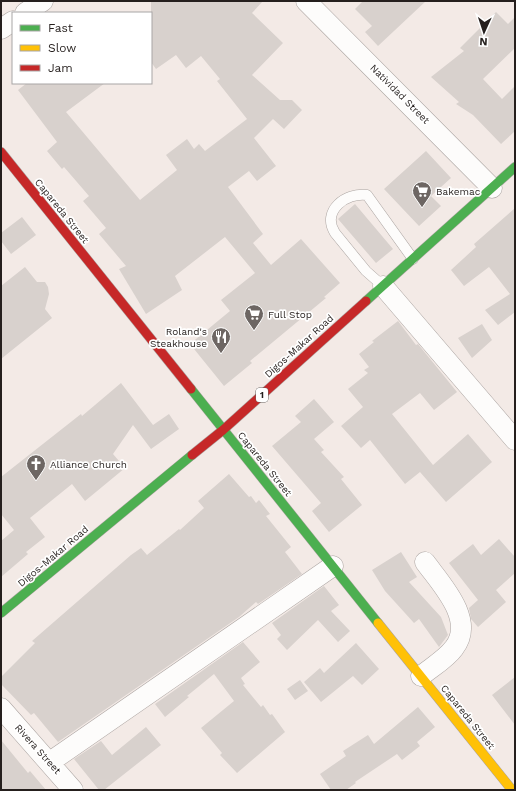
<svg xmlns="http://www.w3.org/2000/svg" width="516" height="791" viewBox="0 0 516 791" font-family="'Work Sans',sans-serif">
<rect width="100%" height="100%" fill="#f3eae6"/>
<path fill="#d8d1cd" d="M151 1H263L252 13 283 43 252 75 280 100H292L302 110 284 129 273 119 254 138 276 166 257 181 249 171 228 187 263 234 253 243 271 265 301 239 340 283 324 297 326 298 250 361 252 363 224 386 190 344 230 311 221 300 255 273 225 237 175 276 182 290 146 314 119 269 126 266 99 234 106 228 83 201 89 196 64 167 62 169 47 151 57 142 18 90 27 83H105L66 112 140 200 177 170 166 155 187 139 194 149 199 144 205 151 247 119 217 81 220 79 201 56 186 68 176 55 156 69 151 62Z
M363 1H426L378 46 365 32 372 26 355 9Z
M496 12 508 24 515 17V48L483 79 502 99 515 86V131L501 144 473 115 456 104 459 102 431 77 464 51 460 48Z
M426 151 451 178 431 196 441 206 419 226 384 189Z
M355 204 393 249 376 263 338 219Z
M515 208V312L498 325 485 310 510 294 489 267 464 286 451 270 476 247 474 244Z
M22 217 36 235 11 254 1 241V233Z
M25 267 37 282H45L48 287 49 294 45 309 52 318 1 359V286Z
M398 321 416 345 418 344 457 392 434 410 420 393 392 414 433 465 468 434 492 462 446 502 420 472 405 484 370 440 361 448 341 426 363 407 348 389 368 373 364 370 369 367 359 354 374 342 372 341Z
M482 324 492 340 472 358 458 338Z
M121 383 153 425 169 414 179 429 151 449 133 425 113 454 125 468 85 501 72 484 30 518 45 537 26 552 28 554 1 577V541L14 530 1 514V477L81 414 82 416Z
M314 399 334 422 314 439 324 450 321 452 344 477 341 479 362 505 329 532 312 511 321 503 272 446 301 422 295 416Z
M229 474 249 497 251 496 256 503 259 500 270 514 266 516 291 547 285 552 302 574 258 604 256 602 239 617 58 742 34 713 31 715 1 684V677L35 643 32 641 131 555 141 548 147 555 179 529 180 530 204 508 198 501Z
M499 539 515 557V573L496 590 506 602 478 627 471 619 469 608 478 600 449 563 473 544 481 555Z
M401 552 417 577 409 582 441 617 448 635 439 647 419 619 414 623 385 591 372 570Z
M324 586 339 605 331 611 350 631 338 642 318 620 287 650 277 639 281 635 272 623Z
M243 642 260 662 241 678 245 684 243 685 261 707 263 705 270 715 272 714 285 732 237 773 220 755 222 753 201 728 234 701 214 674 187 696 189 697 165 717 155 704Z
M356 643 379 669 362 685 353 676 321 702 304 682 320 668 324 673Z
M515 677V725L492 695Z
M300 680 308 691 295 700 287 689Z
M418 707 435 727 417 742 420 746 402 760 397 754 355 782 356 783 346 790H331L320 774 346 756 343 751 368 735 374 744Z
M146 727 161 745 104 790H99L74 759 101 741 112 755Z
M1 740 28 773 30 771 46 790H1Z"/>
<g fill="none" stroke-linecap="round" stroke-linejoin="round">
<g stroke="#aba4a1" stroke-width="11">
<path id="lane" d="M383 286 366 271 335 233C321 211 346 192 367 195L413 259"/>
</g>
<g stroke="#aba4a1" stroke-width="21">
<path id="street" d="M306 1 492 188
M25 13 43 1
M1 29 13 21
M383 286 515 440
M421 676C432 667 446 659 454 648 476 620 441 584 425 562
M1 708 73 790
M50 762 333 566"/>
</g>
<g stroke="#aba4a1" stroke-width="10">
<path id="fast" d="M366 301 515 167
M191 389 378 623
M1 613 192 455"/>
</g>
<g stroke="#aba4a1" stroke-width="10">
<path id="slow" d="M378 623 512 790"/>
</g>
<g stroke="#aba4a1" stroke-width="10">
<path id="jam" d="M1 152 191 389
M192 455 223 430 366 301"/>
</g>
<use href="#lane" stroke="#fdfcfb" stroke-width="10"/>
<use href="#street" stroke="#fdfcfb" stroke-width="20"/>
<use href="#fast" stroke="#4caf50" stroke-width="9"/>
<use href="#slow" stroke="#ffc107" stroke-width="9"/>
<use href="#jam" stroke="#c62828" stroke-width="9"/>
</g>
<defs>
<g id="supermarket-pin" transform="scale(1)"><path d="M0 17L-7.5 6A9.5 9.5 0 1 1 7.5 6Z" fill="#6d6663" stroke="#fff"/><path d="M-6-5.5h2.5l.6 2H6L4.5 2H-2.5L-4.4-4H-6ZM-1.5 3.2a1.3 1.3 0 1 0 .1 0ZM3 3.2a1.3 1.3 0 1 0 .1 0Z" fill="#fff"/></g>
<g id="restaurant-pin" transform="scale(1)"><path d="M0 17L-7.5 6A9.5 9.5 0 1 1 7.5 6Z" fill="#6d6663" stroke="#fff"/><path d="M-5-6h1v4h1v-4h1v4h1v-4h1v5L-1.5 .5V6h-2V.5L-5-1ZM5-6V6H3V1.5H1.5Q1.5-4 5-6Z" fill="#fff"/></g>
<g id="church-pin" transform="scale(1)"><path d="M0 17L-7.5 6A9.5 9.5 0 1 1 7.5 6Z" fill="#6d6663" stroke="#fff"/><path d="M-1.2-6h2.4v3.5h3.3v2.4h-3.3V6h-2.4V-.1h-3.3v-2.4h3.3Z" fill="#fff"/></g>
</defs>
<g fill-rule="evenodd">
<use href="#supermarket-pin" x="422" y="191"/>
<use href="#supermarket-pin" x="254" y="314"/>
<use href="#restaurant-pin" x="221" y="337"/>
<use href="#church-pin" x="36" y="464"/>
</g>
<g text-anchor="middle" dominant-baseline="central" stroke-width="3.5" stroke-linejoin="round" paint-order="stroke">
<rect fill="#fff" stroke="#666261" stroke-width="1" x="256" y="388" width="12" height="14" rx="3"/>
<g font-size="9" font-weight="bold" fill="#251f1d">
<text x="262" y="395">1</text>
</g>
<g font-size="10" fill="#251f1d" stroke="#fff">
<text transform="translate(400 94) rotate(45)">Natividad Street</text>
<text transform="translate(62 211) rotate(51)">Capareda Street</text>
<text transform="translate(299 346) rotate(-42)">Digos-Makar Road</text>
<text transform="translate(265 464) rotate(51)">Capareda Street</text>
<text transform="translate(53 556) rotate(-40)">Digos-Makar Road</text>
<text transform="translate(468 717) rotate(51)">Capareda Street</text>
<text transform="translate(38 749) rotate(48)">Rivera Street</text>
</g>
<g font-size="10" fill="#251f1d" stroke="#fff" text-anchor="start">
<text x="436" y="191">Bakemac</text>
<text x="268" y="314">Full Stop</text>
<text x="207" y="331" text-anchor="end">Roland's<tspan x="207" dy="12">Steakhouse</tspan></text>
<text x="50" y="464">Alliance Church</text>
</g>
</g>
<rect width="516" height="791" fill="none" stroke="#251f1d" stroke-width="4"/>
<rect x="12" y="12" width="140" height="72" fill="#ffffff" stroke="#a8a5a5"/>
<rect x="20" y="25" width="20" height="6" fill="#4caf50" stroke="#a8a5a5"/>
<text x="48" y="32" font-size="12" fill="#251f1d">Fast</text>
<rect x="20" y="45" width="20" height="6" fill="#ffc107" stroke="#a8a5a5"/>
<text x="48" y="52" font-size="12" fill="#251f1d">Slow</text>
<rect x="20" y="65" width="20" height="6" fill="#c62828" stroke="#a8a5a5"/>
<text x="48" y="72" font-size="12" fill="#251f1d">Jam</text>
<g transform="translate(484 32) rotate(183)" stroke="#ffffff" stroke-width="3" paint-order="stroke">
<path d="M0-3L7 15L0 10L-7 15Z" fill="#251f1d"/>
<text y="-6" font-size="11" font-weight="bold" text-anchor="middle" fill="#251f1d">N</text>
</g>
</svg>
